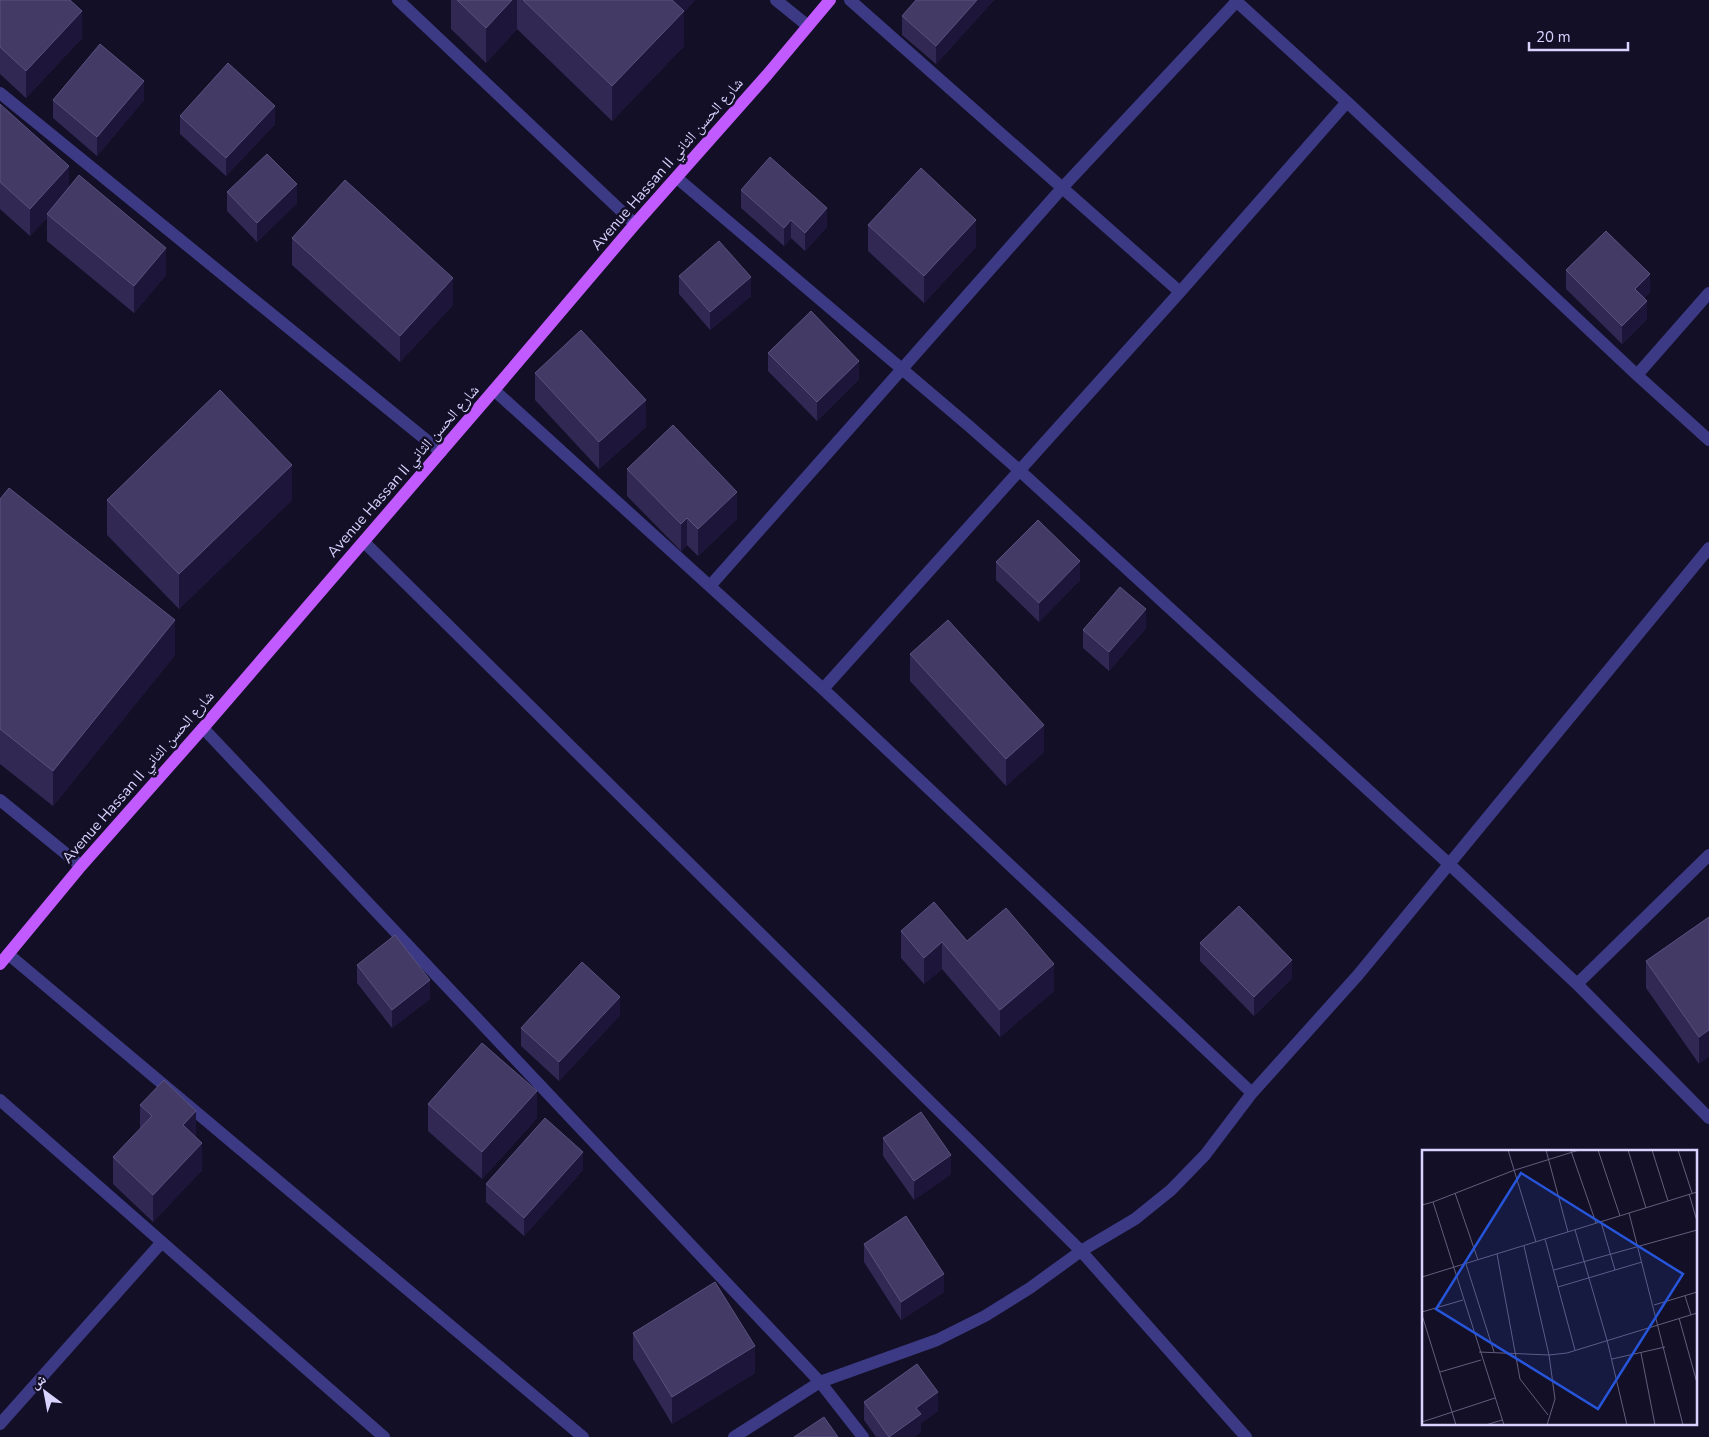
<svg xmlns="http://www.w3.org/2000/svg" width="1709" height="1437" viewBox="0 0 1709 1437" font-family="'Nunito Sans','Noto Naskh Arabic',sans-serif">
<rect width="100%" height="100%" fill="#130f26"/>
<g fill="none" stroke-linecap="round" stroke-linejoin="round">
<path stroke="#3d3a85" stroke-width="12" d="M398 0 635 224
M776 0 808 26
M850 0 1180 292
M1235 0 1347 102 1637 375 1709 440
M0 93 441 452
M677 178 969 426 1019 470 1449 864 1577 984 1709 1118
M1637 375 1709 293
M494 390 823 689 1252 1093
M364 542 1081 1251 1030 1288 985 1316 937 1340 820 1382 734 1437
M710 586 1063 187 1238 0
M823 689 1180 292 1347 102
M203 728 820 1382 863 1437
M0 800 81 866
M8 954 583 1437
M1577 984 1709 855
M0 1100 384 1437
M0 1424 162 1242
M1246 1437 1081 1251 1135 1219 1171 1190 1205 1155 1252 1093 1358 975 1709 548"/>
<path stroke="#c25bff" stroke-width="12" d="M0 964 81 866 203 728 494 390 635 224 767 75 830 0"/>
</g>
<path fill="#312854" d="M0 0 82 38 26 98 0 74Z
M451 0H695L684 12V46L612 121 517 29 486 63 451 29Z
M916 0H994L936 64 902 35V16Z
M53 100H144L97 156 53 118Z
M0 104 69 188 166 275 134 313 47 241V218L30 236 0 209Z
M180 116 275 124 226 176 180 134Z
M741 190 827 227 805 251 791 238 784 246 741 208Z
M227 192 297 203 257 242 227 211Z
M868 225 976 247 924 303 868 251Z
M292 238 453 305 400 362 292 265Z
M1566 270 1650 292 1644 298 1647 319 1622 344 1566 289Z
M679 276 751 296 710 330 679 294Z
M768 353 859 379 817 421 768 371Z
M535 373 646 427 599 469 535 400Z
M627 469 737 519 698 556 687 545 681 551 627 496Z
M0 499 175 655 53 806 0 764Z
M107 500H292L179 609 107 535Z
M996 562 1080 580 1039 622 996 580Z
M1146 628 1109 671 1083 648V630Z
M910 654 1044 752 1006 786 910 681Z
M1709 917 1699 1064 1646 988V961Z
M901 931 967 941 1054 991 1000 1037 942 969 924 984 901 958Z
M1200 943 1292 978 1254 1016 1200 961Z
M357 965 430 999 392 1028 357 983Z
M620 1015 559 1081 521 1046V1028Z
M428 1104 537 1118 482 1179 428 1131Z
M140 1105 196 1138 202 1170 153 1222 113 1184V1157L140 1129Z
M883 1138 951 1174 914 1200 883 1156Z
M583 1170 524 1236 486 1202V1184Z
M864 1244 944 1292 901 1320 864 1262Z
M633 1333 755 1373 672 1424 633 1359Z
M864 1402 938 1411 921 1423V1432L914 1437H876L864 1420Z"/>
<path fill="#1d163a" d="M512 0H517V29L486 63V28Z
M667 0H695L684 12V46L612 121V86Z
M977 0H994L936 64V46Z
M82 11V38L26 98V71Z
M144 81V100L97 156V137Z
M275 106V124L226 176V158Z
M69 166V193L47 214V218L30 236V209Z
M297 184V203L257 242V223Z
M827 208V227L805 251V233Z
M791 220V238L784 246V228Z
M976 220V247L924 303V276Z
M166 248V275L134 313V286Z
M1650 274V292L1635 307V289Z
M751 277V296L710 330V312Z
M453 278V305L400 362V336Z
M1647 301V319L1622 344V326Z
M859 361V379L817 421V402Z
M646 400V427L599 469V442Z
M292 465V500L179 609V574Z
M737 492V519L698 556V529Z
M687 518V545L681 551V524Z
M1080 561V580L1039 622V603Z
M1146 609V628L1109 671V652Z
M175 620V655L53 806V771Z
M1044 725V752L1006 786V759Z
M942 942V969L924 984V958Z
M1292 960V978L1254 1016V997Z
M1054 964V991L1000 1037V1010Z
M430 980V999L392 1028V1010Z
M620 997V1015L559 1081V1062Z
M1709 1030V1057L1699 1064V1037Z
M537 1091V1118L482 1179V1152Z
M196 1111V1138L183 1125Z
M202 1143V1170L153 1222V1195Z
M583 1152V1170L524 1236V1218Z
M951 1155V1174L914 1200V1181Z
M944 1274V1292L901 1320V1302Z
M755 1346V1373L672 1424V1397Z
M938 1392V1411L921 1423V1432L914 1437H889L916 1408Z"/>
<path fill="#433a66" stroke="#5a527e" d="M0 0H70L82 11 26 71 0 47Z
M457 0H512L486 28Z
M523 0H672L684 11 612 86Z
M916 0H977L936 46 902 16Z
M100 44 144 81 97 137 53 100Z
M228 63 275 106 226 158 180 116Z
M0 104 69 166 30 209 0 182Z
M267 154 297 184 257 223 227 192Z
M770 157 827 208 805 233 791 220 784 228 741 190Z
M921 168 976 220 924 276 868 225Z
M79 175 166 248 134 286 47 214Z
M345 180 453 278 400 336 292 238Z
M1606 231 1650 274 1635 289 1647 301 1622 326 1566 270Z
M719 241 751 277 710 312 679 276Z
M811 311 859 361 817 402 768 353Z
M581 330 646 400 599 442 535 373Z
M220 390 292 465 179 574 107 500Z
M673 425 737 492 698 529 687 518 681 524 627 469Z
M9 488 175 620 53 771 0 729V499Z
M1038 520 1080 561 1039 603 996 562Z
M1120 587 1146 609 1109 652 1083 630Z
M948 620 1044 725 1006 759 910 654Z
M934 902 967 941 1006 908 1054 964 1000 1010 942 942 924 958 901 931Z
M1239 906 1292 960 1254 997 1200 943Z
M1709 917V1030L1699 1037 1646 961Z
M395 935 430 980 392 1010 357 965Z
M582 962 620 997 559 1062 521 1028Z
M482 1043 537 1091 482 1152 428 1104Z
M164 1080 196 1111 183 1125 202 1143 153 1195 113 1157 152 1116 140 1105Z
M921 1112 951 1155 914 1181 883 1138Z
M545 1118 583 1152 524 1218 486 1184Z
M906 1216 944 1274 901 1302 864 1244Z
M715 1282 755 1346 672 1397 633 1333Z
M917 1364 938 1392 916 1408 921 1414 889 1437 864 1402Z
M824 1417 838 1437H794Z"/>
<g text-anchor="middle" dominant-baseline="central" stroke-width="5" stroke-linejoin="round" paint-order="stroke">
<g font-size="15" fill="#d9d4ff" stroke="#130f26">
<text transform="translate(667 164) rotate(-49)">Avenue Hassan II شارع الحسن الثاني</text>
<text transform="translate(403 471) rotate(-49)">Avenue Hassan II شارع الحسن الثاني</text>
<text transform="translate(138 777) rotate(-49)">Avenue Hassan II شارع الحسن الثاني</text>
</g>
</g>
<g transform="translate(1422 1150)">
<rect width="275" height="275" fill="#130f26"/>
<path fill="none" stroke="#625e7d" stroke-width="1" d="M86 0 114 92M124 0 146 82M176 0 198 66M206 0 224 58M230 0 246 51M256 0 270 43M149 1 174 73M33 43 56 110M267 44 275 71M11 52 90 21 157 0M0 55 11 52 82 275M207 63 261 275M179 72 193 120M153 80 185 190 205 275M123 89 153 200M75 104 98 229 126 265M44 114 72 202M132 120 275 80M0 127 275 42M136 137 220 112M263 146 269 165M232 155 275 142M0 162 41 150M0 165 34 275M257 168 275 233M57 202 127 205 102 96M219 203 233 275M190 209 243 197M18 222 59 210M0 272 73 248M64 275 80 270M125 275 133 249 127 205 145 203 275 163"/>
<path fill="#2655da" fill-opacity="0.15" stroke="#2655da" stroke-width="2.5" d="M99 23 261 124 176 259 14 159Z"/>
<rect width="275" height="275" fill="none" stroke="#d9d4ff" stroke-width="2.5"/>
</g>
<g transform="translate(45 1392) rotate(328)" stroke="#130f26" stroke-width="4" paint-order="stroke">
<path d="M0-4L9 19L0 12L-9 19Z" fill="#d9d4ff"/>
<text y="-8" font-size="14" font-weight="bold" text-anchor="middle" fill="#d9d4ff">ش</text>
</g>
<path d="M1529 42v8h99v-8" fill="none" stroke="#d9d4ff" stroke-width="2.5"/>
<text x="1536" y="42" font-size="15" fill="#d9d4ff" stroke="#130f26" stroke-width="4" paint-order="stroke">20 m</text>
</svg>
